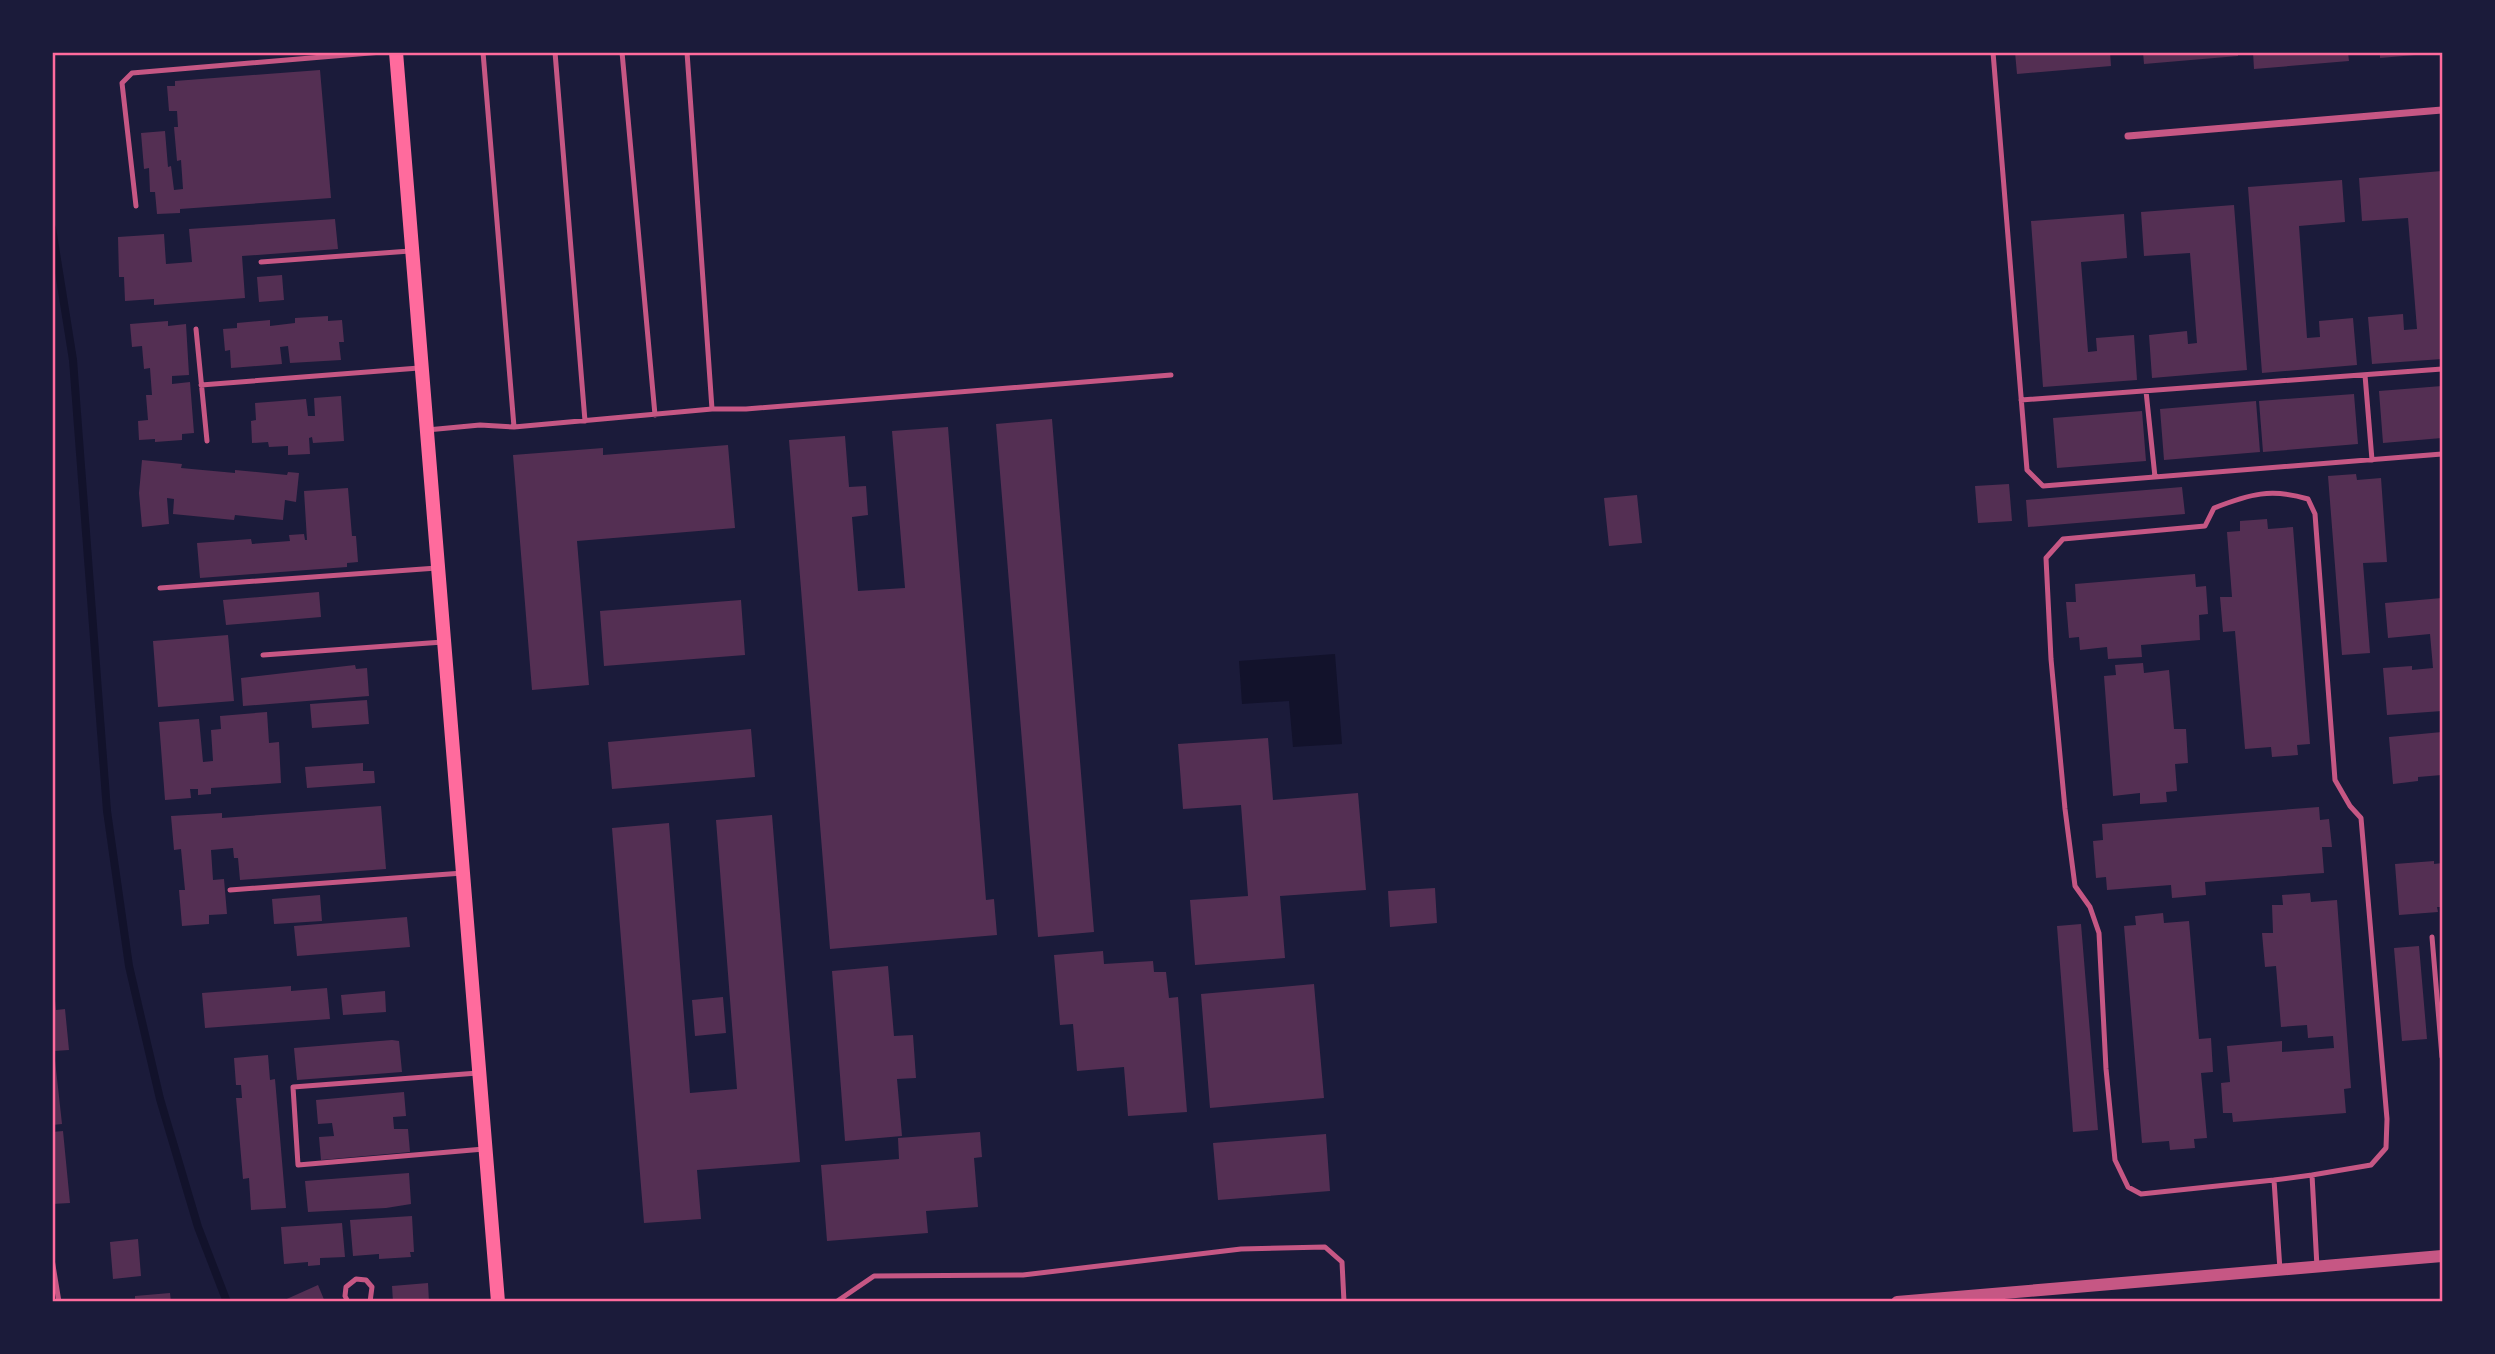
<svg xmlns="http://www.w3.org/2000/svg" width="2495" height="1354" viewBox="0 0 2495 1354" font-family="'Public Sans',sans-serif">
<rect width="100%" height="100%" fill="#1b1b3a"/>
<path fill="#12122b" d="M1335 654 1342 744 1293 747 1289 701 1242 704 1239 661Z"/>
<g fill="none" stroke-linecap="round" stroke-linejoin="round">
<path stroke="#12122b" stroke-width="8" d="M52 228 73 360 107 811 129 966 160 1099 198 1227 227 1302"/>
</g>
<path fill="#542f53" d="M2015 52H2110L2111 66 2017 74Z
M2143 52H2238V56L2144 64Z
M2253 52H2348L2349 61 2254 69Z
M2380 52H2427V54L2380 58Z
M320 70 331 198 180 209V213L157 214 155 192H150L149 168 144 169 141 133 165 131 168 167 171 166 174 190 183 189 181 160 177 161 174 127H178L177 111H169L167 86H175V81Z
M2442 171V359L2372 364 2368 317 2403 314 2404 330 2417 329 2408 218 2362 221 2359 178Z
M2342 180 2345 222 2299 226 2307 338 2320 337 2319 321 2353 318 2357 365 2262 373 2248 187Z
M2234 205 2247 370 2152 378 2149 335 2187 331 2188 344 2197 343 2190 253 2144 256 2141 212Z
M2124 214 2127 258 2081 262 2088 352 2097 351 2096 338 2134 335 2137 380 2043 387 2031 221Z
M335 219 338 249 242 256 245 298 154 305V299L125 301 124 277H119L118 237 164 234 166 264 192 262 189 229Z
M282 275 284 300 259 302 257 277Z
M328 316V321L342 320 344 342H339L341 360 290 363 288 346 280 347 282 364 231 368 230 350 225 351 223 329 237 328V323L270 320V326L295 323V318Z
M168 321V326L186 324 189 375 172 376V384L190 382 194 433 182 434V440L155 442V439L139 440 138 421 148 420 146 395H152L150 368 144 369 142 346 132 347 130 324Z
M2442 386V438L2383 443 2379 391Z
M2354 394 2358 444 2263 452 2259 401Z
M341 396 344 441 313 443 312 437 309 438 310 454 288 455V446L269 447 268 442 252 443 251 421 256 420 255 403 306 399 308 416H315L314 398Z
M2256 401 2260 452 2164 460 2160 409Z
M2142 411 2146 461 2057 468 2053 418Z
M1052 419 1094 932 1038 937 996 424Z
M948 427 986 900 994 899 997 935 830 949 789 440 845 436 849 487 866 486 868 515 852 517 858 591 905 588 892 431Z
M728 445 735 528 577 541 589 685 532 690 513 455 603 448V455Z
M142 460 182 464 181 468 235 473V470L287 475 288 472 299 473 296 502 285 500 283 520 235 515 234 520 173 514 174 499 167 498 169 524 142 527 139 493Z
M2356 474 2357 480 2381 478 2387 562 2363 563 2370 653 2342 655 2328 476Z
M2009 484 2012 521 1978 523 1975 486Z
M2182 487 2185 514 2028 527 2026 500Z
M348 488 352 536H356L358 562 347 563V567L200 578 197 543 251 539 252 544 290 541 289 535 304 534 305 540H307L304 491Z
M1637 495 1642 543 1609 546 1604 498Z
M2267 519 2268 529 2293 527 2310 744 2297 745 2298 755 2272 757 2271 747 2245 749 2235 631 2223 632 2220 597H2232L2227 532 2240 531V521Z
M2195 574 2196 587 2206 586 2208 614 2199 615 2200 640 2141 645 2142 657 2108 659 2107 647 2080 650 2079 637 2069 638 2066 602H2076L2075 584Z
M319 592 321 617 226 625 223 600Z
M2442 598V711L2387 715 2383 668 2412 666V670L2433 668 2430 634 2388 638 2385 603Z
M741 600 745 655 604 666 600 611Z
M228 635 234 701 158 707 153 641Z
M2143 663 2144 673 2169 670 2174 729H2186L2188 763 2175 764 2177 791 2166 792 2167 802 2140 804V793L2113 796 2104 676 2116 675 2115 665Z
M355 665 356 669 367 668 369 696 243 706 241 678Z
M367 700 369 724 312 728 310 704Z
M267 712 269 743 279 742 281 783 211 788V794L198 795V789H190L191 798 165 800 159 722 199 719 203 762 213 761 211 730 221 729 220 716Z
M751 729 755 777 612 789 608 742Z
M2442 732V775L2418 777V781L2393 784 2389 737Z
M1268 738 1273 800 1358 793 1366 890 1280 896 1285 958 1195 965 1190 900 1248 896 1241 805 1183 809 1178 744Z
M363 763V771H374L375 783 307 788 305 767Z
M381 806 386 869 240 880 238 858H234L233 848 211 850 213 880 224 879 227 914 209 915V924L182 926 179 890H185L181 849 174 850 171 816 222 813V818Z
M2319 807 2320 820 2329 819 2332 847H2322L2324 873 2205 882 2206 895 2172 898 2171 885 2107 890 2106 877 2096 878 2093 841 2103 840 2102 824Z
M772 815 800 1162 697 1170 701 1219 644 1223 612 828 669 823 690 1093 737 1089 716 820Z
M2434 861V864L2442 863V907H2437L2438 912 2399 915 2395 864Z
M1435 888 1437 923 1390 927 1388 891Z
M2310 893 2311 902 2337 900 2351 1088 2344 1089 2346 1113 2233 1122 2232 1113H2223L2221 1083 2230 1082 2227 1046 2282 1041V1052L2334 1048 2333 1036 2308 1038 2307 1025 2281 1027 2276 966 2265 967 2262 933H2273L2272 905H2283L2282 895Z
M320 895 322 921 274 924 272 899Z
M2163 913 2164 923 2189 921 2199 1039 2211 1038 2213 1072 2201 1073 2207 1138 2194 1139 2195 1148 2170 1150 2169 1141 2142 1143 2124 926 2136 925 2135 916Z
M407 917 410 947 297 956 294 926Z
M2081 924 2098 1130 2073 1132 2057 926Z
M2419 946 2427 1039 2402 1041 2394 948Z
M1103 951 1104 964 1153 961 1154 972H1166L1169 998 1178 997 1187 1112 1128 1116 1124 1067 1077 1071 1073 1024 1060 1025 1054 955Z
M888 966 894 1036 913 1035 916 1078 897 1079 902 1136 845 1141 832 971Z
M1314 984 1324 1098 1210 1108 1201 994Z
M291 986V991L327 988 330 1019 205 1028 202 993Z
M52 989H54L56 1010 65 1009 69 1050 54 1051 62 1124 52 1125Z
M385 991 386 1012 343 1015 341 995Z
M723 997 726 1033 695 1036 692 1000Z
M392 1040 399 1041 402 1072 297 1080 294 1048Z
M268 1055 270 1080 275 1079 286 1208 251 1210 249 1178 243 1179 236 1098H242L241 1085H236L234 1058Z
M404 1092 406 1116 393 1117 394 1129H408L410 1152 321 1160 319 1137 334 1136 332 1123 318 1124 316 1100Z
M63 1131 70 1203 52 1204V1132Z
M980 1132 982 1157 974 1158 978 1207 926 1211 928 1233 827 1241 821 1165 899 1159 898 1138Z
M1326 1134 1330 1191 1218 1200 1213 1143Z
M409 1173 411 1204 386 1208 308 1212 305 1181Z
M412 1216 414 1252H410L411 1257 379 1259V1254L353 1256 350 1220Z
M342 1223 345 1257 320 1258V1265L308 1266V1262L284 1264 281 1227Z
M138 1239 141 1276 113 1279 110 1242Z
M428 1283 429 1302H393L392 1286Z
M318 1285 325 1302H280Z
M170 1293 171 1302H135V1296Z"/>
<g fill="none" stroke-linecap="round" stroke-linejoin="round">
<path stroke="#c65784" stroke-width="5" d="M483 52 514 427
M555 52 585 421
M622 52 655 415
M1993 52 2027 470 2043 486 2442 454
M136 206 122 83 132 73 382 52
M261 262 410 251
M196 329 207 441
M2365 375 2372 460
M201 385 419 368
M2146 391 2155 477
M2021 400 2442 369
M712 409H746L1171 375
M427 430 480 425 514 427 712 409 687 52
M160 588 437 568
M263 655 443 642
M230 890 463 873
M2432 937 2442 1057
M478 1073 293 1087 298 1165 484 1149
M2274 1180 2312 1175
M52 1259 59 1302
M2280 1270 2274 1180 2141 1194 2128 1187 2115 1160 2106 1069 2099 933 2090 907 2075 886 2065 809 2051 659 2046 558 2063 539 2205 526 2214 508C2250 494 2271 488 2308 499L2315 514 2335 780 2350 806 2361 818 2387 1119 2386 1148 2371 1165 2312 1175 2317 1267
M348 1302 345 1296 346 1287 356 1279 366 1280 372 1287 370 1302
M836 1302 874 1276 1023 1275 1241 1249 1325 1247 1342 1262 1344 1302"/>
<path stroke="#c65784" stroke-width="7" d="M2128 136 2442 110"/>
<path stroke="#c65784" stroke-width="12" d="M1897 1302 2442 1256"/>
<path stroke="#ff6b9d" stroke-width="14" d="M396 52 498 1302"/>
</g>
<rect width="2495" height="1354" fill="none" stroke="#1b1b3a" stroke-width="108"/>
<rect x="54" y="54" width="2387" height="1246" fill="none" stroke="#ff6b9d" stroke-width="2.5"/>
</svg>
